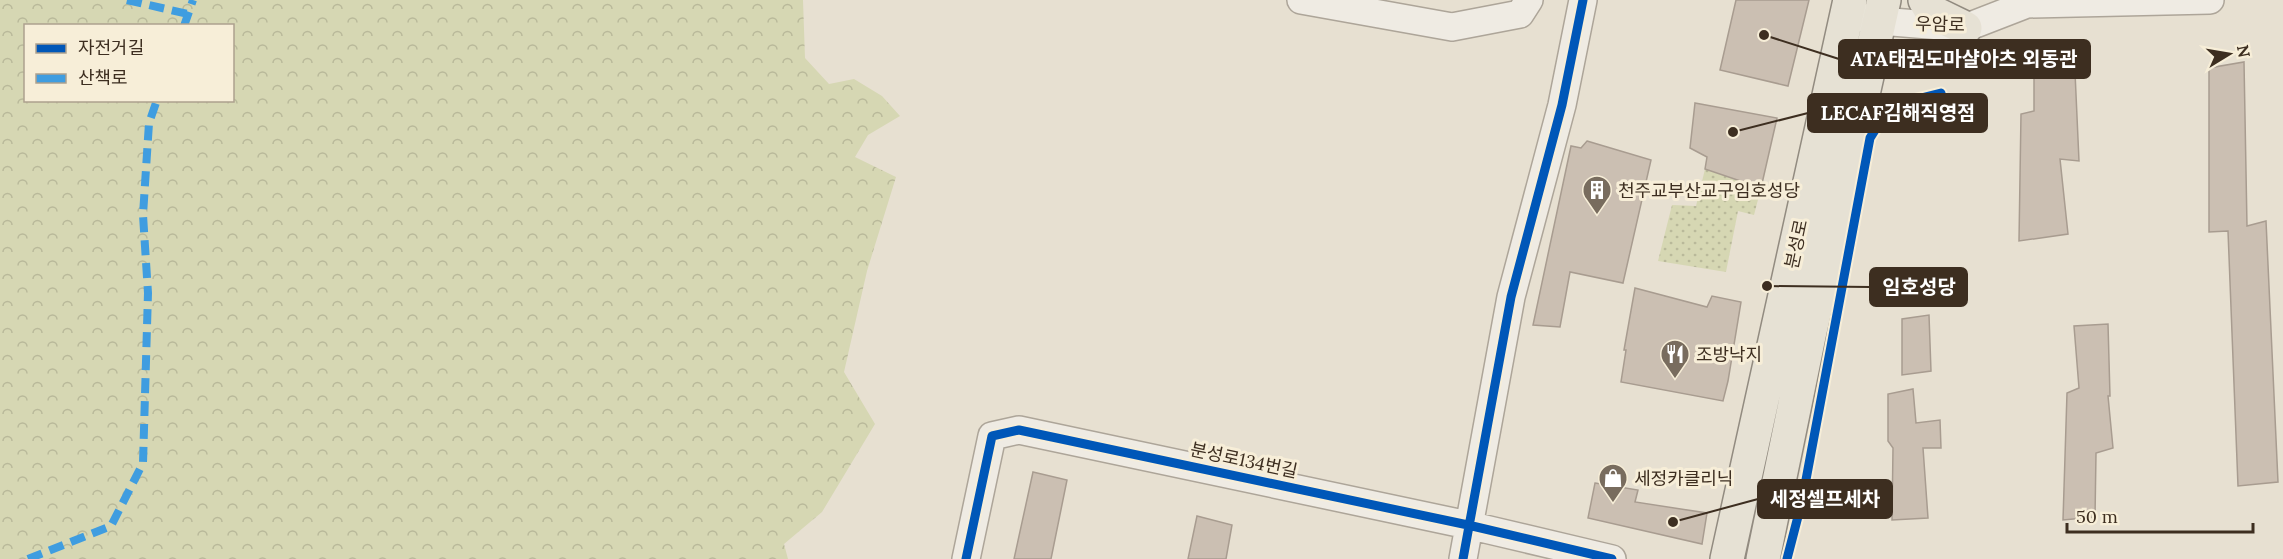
<svg xmlns="http://www.w3.org/2000/svg" width="2283" height="559" viewBox="0 0 2283 559" font-family="Lora,'Noto Sans KR',serif">
<defs>
<pattern id="grass-dots" width="8" height="8" patternUnits="userSpaceOnUse" patternTransform="scale(1.5)"><rect width="8" height="8" fill="#d6d7b3"/><path d="M2 2h.1M6 6h.1" fill="none" stroke="#b9b99a" stroke-width="1.8" stroke-linecap="round"/></pattern>
<pattern id="forest-crowns" width="20" height="18" patternUnits="userSpaceOnUse" patternTransform="scale(1.5)"><rect width="20" height="18" fill="#d6d7b3"/><path d="M2 6a3 3 0 1 1 6 0M12 15a3 3 0 1 1 6 0" fill="none" stroke="#b9b99a"/></pattern>
</defs>
<rect width="100%" height="100%" fill="#e7e0d1"/>
<path fill="url(#grass-dots)" d="M1705 169 1761 188 1754 215 1738 211 1726 272 1658 261 1672 205 1696 206Z"/>
<path fill="url(#forest-crowns)" fill-rule="evenodd" d="M0 0H803L805 58 829 84 854 79 882 96 900 116 868 135 855 157 896 177 867 271 844 372 875 424 822 512 784 544 788 559H0ZM26 26H232V100H26Z"/>
<path fill="#cbbfb2" stroke="#a89c90" stroke-width="1.5" d="M1736 0H1809L1788 86 1720 70Z
M2244 62 2247 226 2266 221 2278 482 2238 486 2228 231 2209 232V68Z
M2075 72 2079 161 2060 159 2068 234 2019 241 2021 114 2034 111V77Z
M1695 103 1777 118 1761 188 1705 169 1707 157 1690 148Z
M1587 141 1651 160 1623 283 1570 272 1560 327 1533 325 1571 146 1581 148Z
M1635 288 1707 307 1712 296 1741 302 1728 381 1723 401 1621 382 1626 350H1624Z
M1929 315 1931 371 1902 375V319Z
M2108 324 2110 396H2108L2113 448 2096 453 2095 517 2063 520 2067 393 2079 388 2074 326Z
M1913 389 1916 423 1940 420 1941 448H1923L1928 518 1892 520 1893 448 1888 441V394Z
M1033 472 1067 480 1051 559H1014Z
M1595 483 1638 490 1635 502 1707 513 1702 544 1588 518Z
M1197 516 1232 525 1226 559H1188Z"/>
<g fill="none" stroke-linecap="round" stroke-linejoin="round">
<g stroke="#ada599" stroke-width="30">
<path id="minor" d="M1301 0 1452 27 1520 14 1529 0
M1860 17 1880 21 1965 28 2027 4 2210 0
M966 559 992 436 1019 430 1468 525 1612 559
M1463 559 1511 297 1562 105 1583 0"/>
</g>
<g stroke="#928b80" stroke-width="36">
<path id="major" d="M1925 0 1932 12 1965 28
M1727 559 1850 0
M1763 559 1809 336 1884 0"/>
</g>
<use href="#minor" stroke="#efebe3" stroke-width="27"/>
<use href="#major" stroke="#e6e1d4" stroke-width="33"/>
<path stroke="#3f9de0" stroke-width="8" stroke-dasharray="15 8" stroke-linecap="butt" d="M127 0 188 14
M184 26 193 0
M28 559 111 526 143 463 148 293 143 215 149 123 157 100"/>
<g stroke="#f7eed8" stroke-width="13">
<path id="cycleway" d="M966 559 992 436 1019 430 1468 525 1612 559
M1463 559 1511 297 1562 105 1583 0
M1787 559 1802 501 1870 138 1887 111 1909 101 1941 93"/>
</g>
<use href="#cycleway" stroke="#0057b8" stroke-width="9"/>
</g>
<defs>
<g id="building-pin" transform="scale(1.5)"><path d="M0 17L-7.5 6A9.5 9.5 0 1 1 7.5 6Z" fill="#786c5e" stroke="#f7eed8"/><path d="M-4-6H4V6H1V3H-1V6H-4ZM-2.5-4.3h1.7v1.8h-1.7ZM.8-4.3h1.7v1.8H.8ZM-2.5-1h1.7V.8h-1.7ZM.8-1h1.7V.8H.8Z" fill="#fff"/></g>
<g id="restaurant-pin" transform="scale(1.5)"><path d="M0 17L-7.5 6A9.5 9.5 0 1 1 7.5 6Z" fill="#786c5e" stroke="#f7eed8"/><path d="M-5-6h1v4h1v-4h1v4h1v-4h1v5L-1.5 .5V6h-2V.5L-5-1ZM5-6V6H3V1.5H1.5Q1.5-4 5-6Z" fill="#fff"/></g>
<g id="shop-pin" transform="scale(1.5)"><path d="M0 17L-7.5 6A9.5 9.5 0 1 1 7.5 6Z" fill="#786c5e" stroke="#f7eed8"/><path d="M-5-2.5h2.3a2.7 3.5 0 0 1 5.4 0H5L5.5 6h-11ZM-1.5-2.5h3a1.5 2.3 0 0 0-3 0Z" fill="#fff"/></g>
</defs>
<g fill-rule="evenodd">
<use href="#building-pin" x="1597" y="190"/>
<use href="#restaurant-pin" x="1675" y="354"/>
<use href="#shop-pin" x="1613" y="478"/>
</g>
<g text-anchor="middle" dominant-baseline="central" stroke-width="6" stroke-linejoin="round" paint-order="stroke">
<g font-size="18" fill="#3d2e20" stroke="#f7eed8">
<text transform="translate(1940 24) rotate(1)">우암로</text>
<text transform="translate(1796 244) rotate(-78)">분성로</text>
<text transform="translate(1244 460) rotate(12)">분성로134번길</text>
</g>
<g font-size="18" fill="#3d2e20" stroke="#f7eed8" text-anchor="start">
<text x="1618" y="190">천주교부산교구임호성당</text>
<text x="1696" y="354">조방낙지</text>
<text x="1634" y="478">세정카클리닉</text>
</g>
</g>
<path fill="none" stroke="#3d2e20" stroke-width="2" d="M1764 35L1839 59M1733 132L1808 113M1767 286L1870 287M1673 522L1758 499"/>
<g fill="#3d2e20" stroke="#f7eed8" stroke-width="2">
<circle cx="1764" cy="35" r="6"/>
<circle cx="1733" cy="132" r="6"/>
<circle cx="1767" cy="286" r="6"/>
<circle cx="1673" cy="522" r="6"/>
</g>
<g fill="#3d2e20" stroke="#3d2e20" stroke-width="2">
<rect x="1839" y="40" width="251" height="38" rx="6"/>
<rect x="1808" y="94" width="179" height="38" rx="6"/>
<rect x="1870" y="268" width="97" height="38" rx="6"/>
<rect x="1758" y="480" width="134" height="38" rx="6"/>
</g>
<g font-size="20" text-anchor="middle" font-weight="bold" fill="#fff">
<text x="1964" y="66">ATA태권도마샬아츠 외동관</text>
<text x="1898" y="120">LECAF김해직영점</text>
<text x="1919" y="294">임호성당</text>
<text x="1825" y="506">세정셀프세차</text>
</g>
<rect x="24" y="24" width="210" height="78" fill="#f7eed8" stroke="#ada18e" stroke-width="1.5"/>
<rect x="36" y="44" width="30" height="9" fill="#0057b8" stroke="#ada18e" stroke-width="1.5"/>
<text x="78" y="54" font-size="18" fill="#3d2e20">자전거길</text>
<rect x="36" y="74" width="30" height="9" fill="#3f9de0" stroke="#ada18e" stroke-width="1.5"/>
<text x="78" y="84" font-size="18" fill="#3d2e20">산책로</text>
<g transform="translate(2229 54) rotate(79)" stroke="#f7eed8" stroke-width="4.5" paint-order="stroke">
<path d="M0-4.5L10 22L0 15L-10 22Z" fill="#3d2e20"/>
<text y="-9" font-size="16" font-weight="bold" text-anchor="middle" fill="#3d2e20">N</text>
</g>
<path d="M2067 523v9h186v-9" fill="none" stroke="#3d2e20" stroke-width="3"/>
<text x="2076" y="523" font-size="18" fill="#3d2e20" stroke="#f7eed8" stroke-width="4.5" paint-order="stroke">50 m</text>
</svg>
